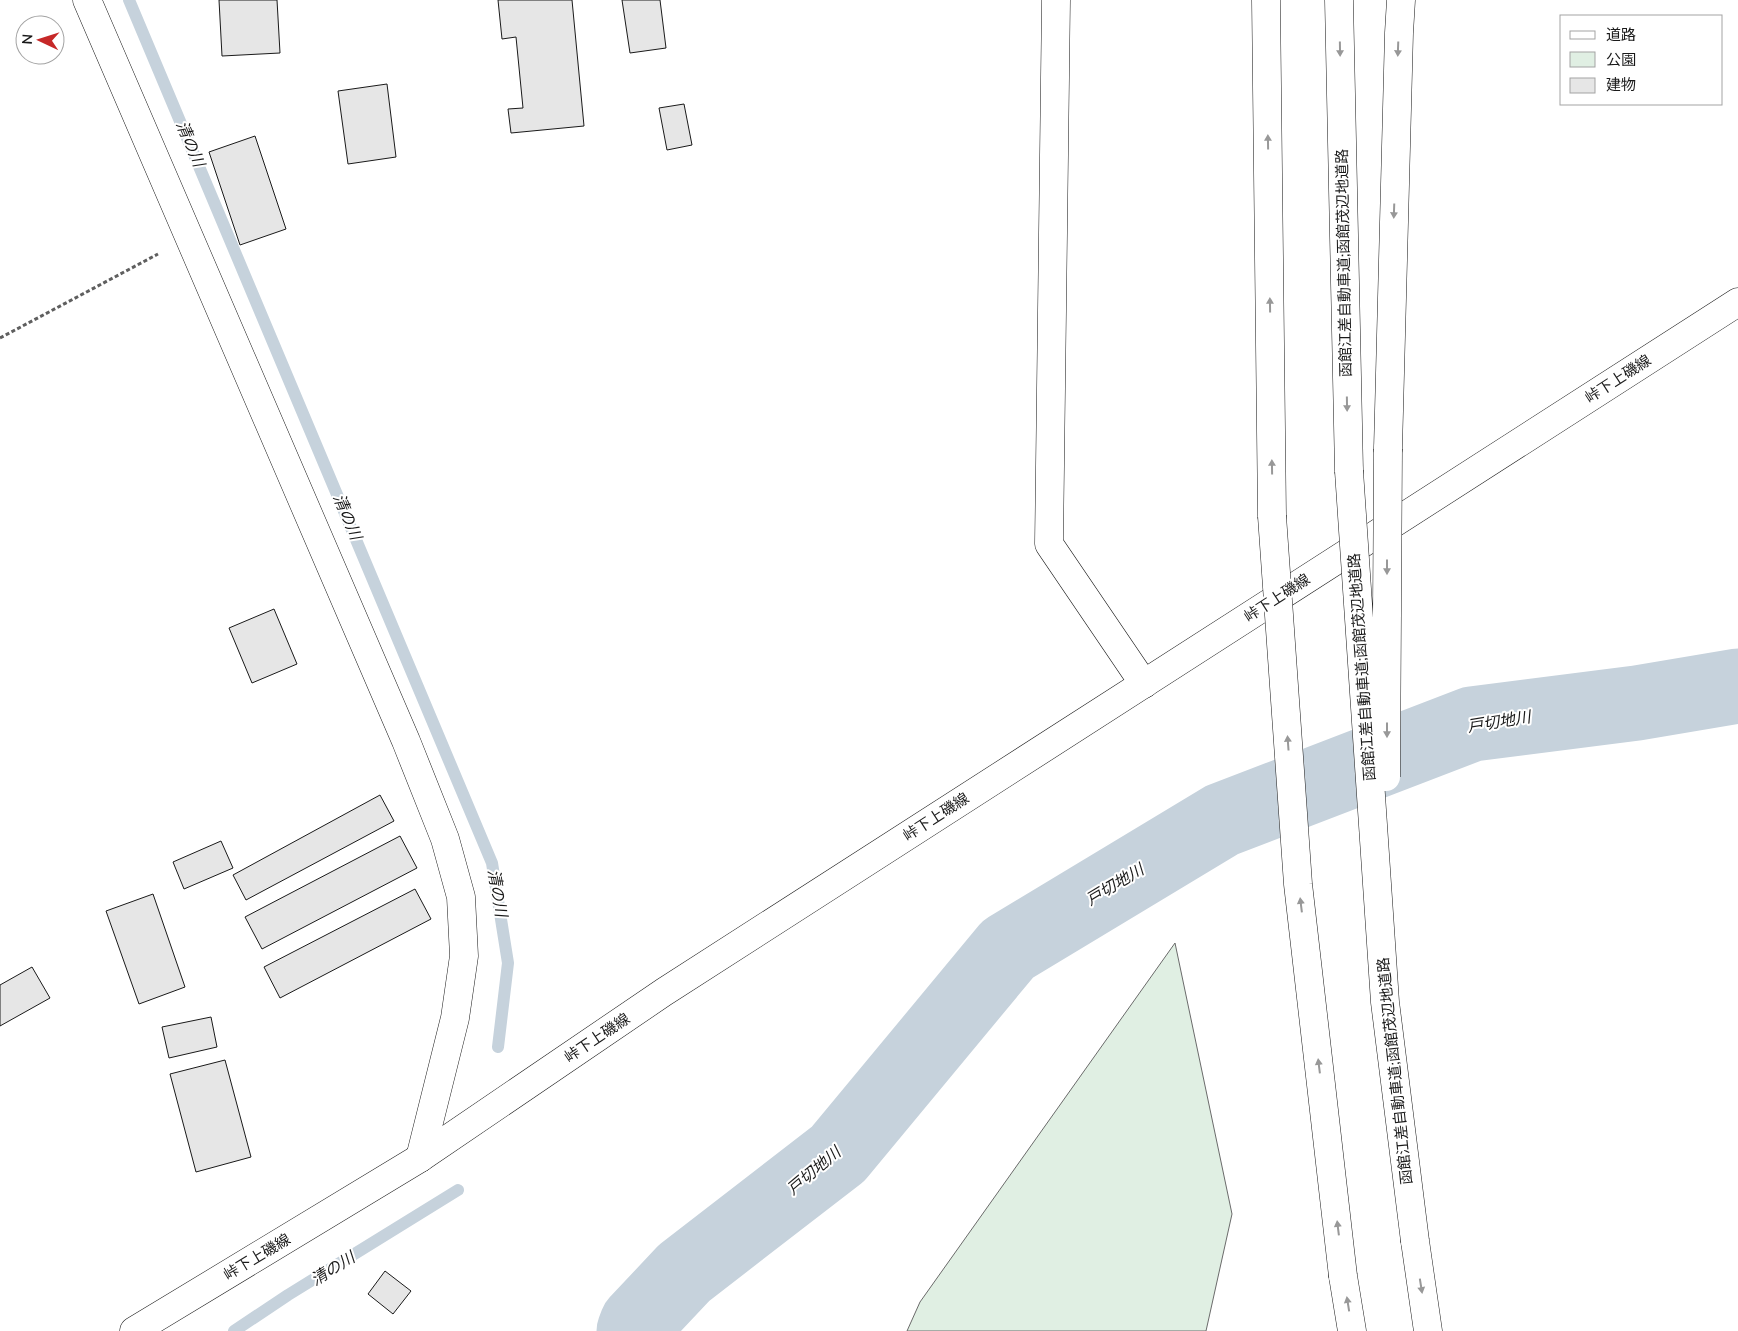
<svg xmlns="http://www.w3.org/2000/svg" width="1738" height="1331" viewBox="0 0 1738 1331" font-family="'Nunito Sans','Noto Sans JP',sans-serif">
<rect width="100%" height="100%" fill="#fff"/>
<path fill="#e0efe3" stroke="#6a6a6a" d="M1175 943 1232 1214 1206 1331H907L920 1302Z"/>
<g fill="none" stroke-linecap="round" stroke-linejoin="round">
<path stroke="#c6d2dc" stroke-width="12" d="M129 0 492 863 508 963 498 1047
M234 1331 288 1295 458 1190"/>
<path stroke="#c6d2dc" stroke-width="75" d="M634 1331 637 1323 684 1273 838 1154 1008 949 1222 820 1472 724 1637 703 1738 686"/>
</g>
<path fill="#e6e6e6" stroke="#1a1a1a" d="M219 0H277L280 53 222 56Z
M498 0H572L584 126 511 133 508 109 523 108 516 37 502 39Z
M622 0H660L666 48 630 53Z
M387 84 396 157 348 164 338 91Z
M684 104 692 145 667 150 659 108Z
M255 136 286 229 240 245 209 152Z
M274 609 297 664 252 683 229 628Z
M380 795 394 821 246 900 233 875Z
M400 836 417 868 262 949 245 917Z
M221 841 233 868 184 889 173 862Z
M415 889 431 919 280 998 264 967Z
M153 894 185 987 139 1004 106 911Z
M32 967 50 998 0 1026V985Z
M211 1017 217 1047 169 1058 162 1027Z
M225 1060 251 1157 196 1172 170 1074Z
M385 1271 411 1291 393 1314 368 1294Z"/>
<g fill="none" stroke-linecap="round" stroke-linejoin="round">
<g stroke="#1a1a1a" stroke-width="29">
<path id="street" d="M1056 0 1049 544 1144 684"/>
</g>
<g stroke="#1a1a1a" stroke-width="29">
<path id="secondary" d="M87 0 406 741 445 839 461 897 464 956 455 1018 420 1158"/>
</g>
<g stroke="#1a1a1a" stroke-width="29">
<path id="primary" d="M134 1331 420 1158 664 992 1738 302"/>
</g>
<g stroke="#1a1a1a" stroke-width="29">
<path id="highway" d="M1266 0 1272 516
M1339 0 1349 471
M1388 449 1399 33 1401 0
M1415 1241 1428 1331
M1343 1276 1352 1331"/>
</g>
<path stroke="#5f5f5f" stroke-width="3" stroke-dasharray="4 2.5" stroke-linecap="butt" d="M0 338 158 254"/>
<use href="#street" stroke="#fff" stroke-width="28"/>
<use href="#secondary" stroke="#fff" stroke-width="28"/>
<use href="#primary" stroke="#fff" stroke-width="28"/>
<use href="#highway" stroke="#fff" stroke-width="28"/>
<g stroke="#1a1a1a" stroke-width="29" stroke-linecap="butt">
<path id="highway-bridge" d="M1349 471 1385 1002 1415 1241
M1272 516 1298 884 1343 1276
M1386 777 1388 449"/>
</g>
<use href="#highway-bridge" stroke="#fff" stroke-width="28"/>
</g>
<defs><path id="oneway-solid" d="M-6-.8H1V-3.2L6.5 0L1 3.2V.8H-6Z" transform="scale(1.25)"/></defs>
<g fill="#989898">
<use href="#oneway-solid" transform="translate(1340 49) rotate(89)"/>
<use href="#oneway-solid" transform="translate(1398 49) rotate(92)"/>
<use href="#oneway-solid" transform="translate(1268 142) rotate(-91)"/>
<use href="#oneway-solid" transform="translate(1394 211) rotate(92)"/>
<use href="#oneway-solid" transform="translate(1270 305) rotate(-91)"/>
<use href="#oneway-solid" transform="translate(1347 404) rotate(89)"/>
<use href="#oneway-solid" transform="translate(1272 467) rotate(-91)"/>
<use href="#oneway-solid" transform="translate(1387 567) rotate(90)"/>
<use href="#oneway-solid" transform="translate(1387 730) rotate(90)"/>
<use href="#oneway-solid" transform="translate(1288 743) rotate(-94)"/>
<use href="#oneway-solid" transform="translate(1301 905) rotate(-97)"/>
<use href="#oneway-solid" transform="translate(1319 1066) rotate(-97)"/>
<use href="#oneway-solid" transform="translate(1338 1228) rotate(-97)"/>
<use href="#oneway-solid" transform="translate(1421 1286) rotate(81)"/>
<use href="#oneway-solid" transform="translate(1348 1304) rotate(-99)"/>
</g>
<g text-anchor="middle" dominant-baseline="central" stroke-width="4" stroke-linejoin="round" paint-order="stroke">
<g font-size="15" fill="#1a1a1a" stroke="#fff">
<text transform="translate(1344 263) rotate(-91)">函館江差自動車道;函館茂辺地道路</text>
<text transform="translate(1618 379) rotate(-33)">峠下上磯線</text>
<text transform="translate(1277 598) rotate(-33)">峠下上磯線</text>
<text transform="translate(1362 667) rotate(-94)">函館江差自動車道;函館茂辺地道路</text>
<text transform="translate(936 817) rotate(-33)">峠下上磯線</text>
<text transform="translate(597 1038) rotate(-34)">峠下上磯線</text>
<text transform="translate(1395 1071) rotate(-96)">函館江差自動車道;函館茂辺地道路</text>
<text transform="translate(257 1257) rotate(-31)">峠下上磯線</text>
</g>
<g font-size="16" font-style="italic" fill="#1a1a1a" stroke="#fff">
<text transform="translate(190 144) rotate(67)">清の川</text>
<text transform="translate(347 517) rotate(67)">清の川</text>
<text transform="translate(1499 722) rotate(-9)">戸切地川</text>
<text transform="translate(1115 885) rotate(-31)">戸切地川</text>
<text transform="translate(497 893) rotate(80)">清の川</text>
<text transform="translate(814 1171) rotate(-40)">戸切地川</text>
<text transform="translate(333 1269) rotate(-32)">清の川</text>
</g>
</g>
<rect x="1560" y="15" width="162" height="90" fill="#ffffff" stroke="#a3a3a3"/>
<rect x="1570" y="31" width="25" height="8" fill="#ffffff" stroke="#a3a3a3"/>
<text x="1606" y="40" font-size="15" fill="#1a1a1a">道路</text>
<rect x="1570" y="52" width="25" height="15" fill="#e0efe3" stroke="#a3a3a3"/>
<text x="1606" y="65" font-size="15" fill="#1a1a1a">公園</text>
<rect x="1570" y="78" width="25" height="15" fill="#e6e6e6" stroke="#a3a3a3"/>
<text x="1606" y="90" font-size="15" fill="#1a1a1a">建物</text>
<g transform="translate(40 40) rotate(274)"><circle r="24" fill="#ffffff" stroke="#a3a3a3"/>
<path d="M0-4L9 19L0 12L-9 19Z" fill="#c62828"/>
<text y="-8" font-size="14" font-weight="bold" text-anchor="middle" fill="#1a1a1a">N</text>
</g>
</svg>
